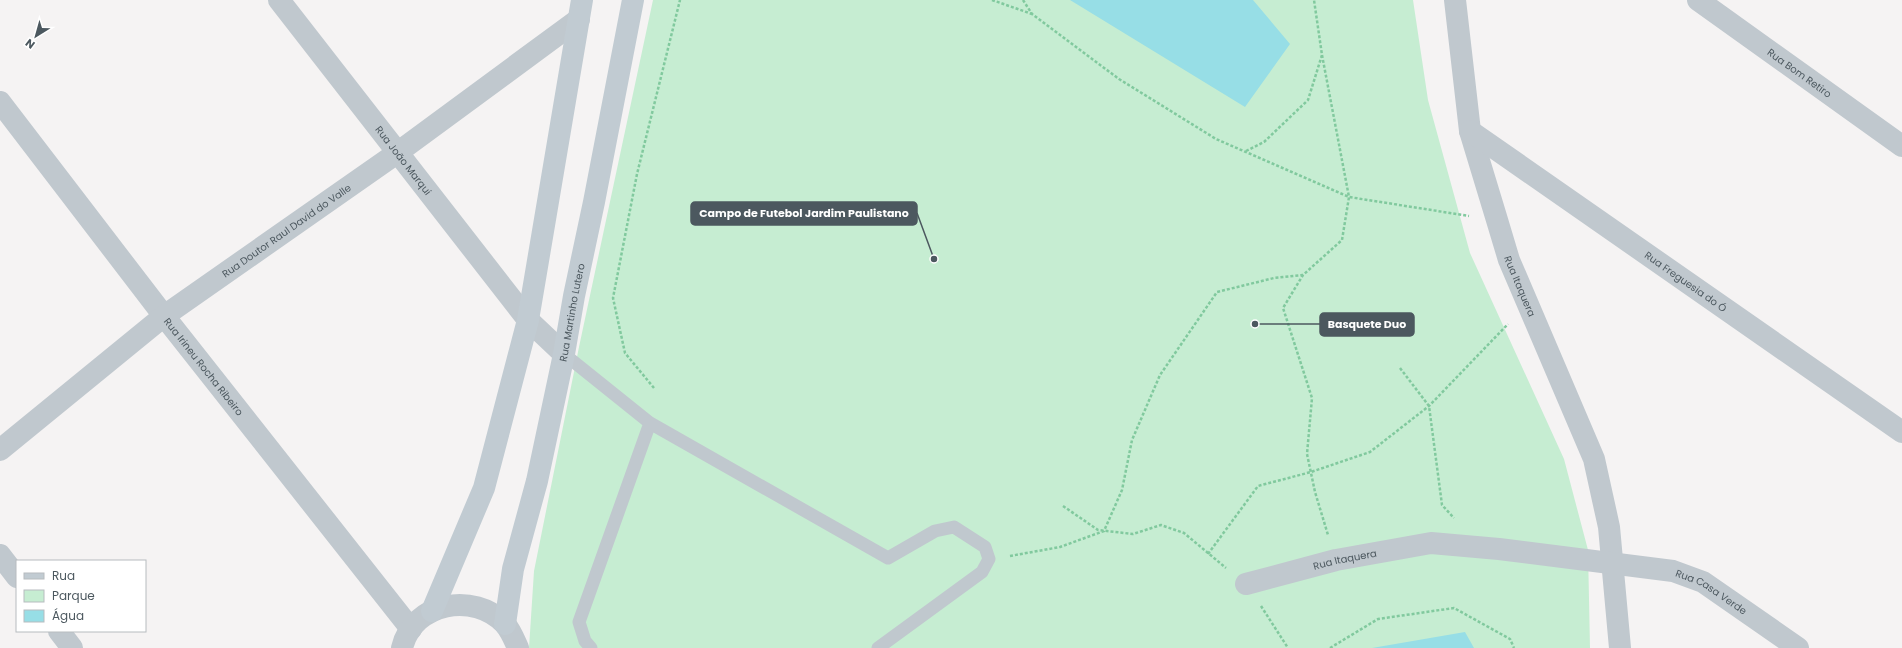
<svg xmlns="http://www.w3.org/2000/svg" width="1902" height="648" viewBox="0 0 1902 648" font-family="Poppins,sans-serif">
<rect width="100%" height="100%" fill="#f5f3f3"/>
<path fill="#c6edd2" d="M653 0H1413L1428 100 1470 253 1564 459 1588 550 1590 648H529L534 571 579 347Z"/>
<path fill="#97dee6" d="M1070 0H1253L1290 44 1245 107Z
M1465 632 1474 648H1372Z"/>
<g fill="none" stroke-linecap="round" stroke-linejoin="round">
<path stroke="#81c99e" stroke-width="2.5" stroke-dasharray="3 2" stroke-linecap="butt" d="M992 0 1032 14
M1023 0 1032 14 1119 79 1216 139 1349 197 1469 216
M1322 55 1349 197 1342 240 1303 275 1283 308 1312 398 1307 454 1315 492 1328 535
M1246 151 1264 142 1308 100 1322 55 1314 0
M1400 368 1429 406 1442 505 1454 518
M654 388 625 353 613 298 637 174 680 0
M1063 506 1098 530 1133 534 1161 525 1184 533 1226 568
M1208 554 1258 486 1311 472 1370 452 1429 406 1508 324
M1010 556 1060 547 1104 531 1122 490 1132 440 1160 375 1217 292 1274 278 1303 275
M1261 606 1288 648
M1330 648 1378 619 1454 608 1510 639 1514 648"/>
<path stroke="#c0c8ce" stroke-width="13" d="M564 354 650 423 888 558 935 531 954 527 985 547 989 559 982 572 878 648
M591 648 585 641 579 622 650 423"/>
<g stroke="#c0c8ce" stroke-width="22">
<path id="s1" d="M279 0 528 320 564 354"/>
<path id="s2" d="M1455 0 1470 131 1497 220 1509 260 1594 459 1609 527 1620 648"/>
<path id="s3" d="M1698 0 1902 146"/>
<path id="s4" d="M0 102 164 316 411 629"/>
<path id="s5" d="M1470 131 1902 432"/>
<path id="s6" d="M0 450 164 316 397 153 579 19"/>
<path d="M0 555 17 577"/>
<path id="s7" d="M1246 584 1336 560 1431 543 1499 549 1673 571 1703 582 1798 648"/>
<path d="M59 631 72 648"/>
<path d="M402 648C413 602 474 591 505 624 511 631 514 639 518 648"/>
</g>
<g stroke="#c1cbd2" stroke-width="22">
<path d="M432 611 484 488 528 320 582 0"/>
<path id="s8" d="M505 624 513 569 537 481 564 354 574 296 594 202 633 0"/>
</g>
</g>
<g text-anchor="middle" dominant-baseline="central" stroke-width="3.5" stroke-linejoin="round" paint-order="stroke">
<g font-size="10" fill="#4c585f" stroke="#fff">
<text stroke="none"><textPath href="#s3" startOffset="125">Rua Bom Retiro</textPath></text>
<text stroke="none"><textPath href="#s1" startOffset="203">Rua João Marqui</textPath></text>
<text stroke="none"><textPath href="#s6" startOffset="361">Rua Doutor Raul David do Valle</textPath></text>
<text stroke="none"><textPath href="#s5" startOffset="263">Rua Freguesia do Ó</textPath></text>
<text stroke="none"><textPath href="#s2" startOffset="295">Rua Itaquera</textPath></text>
<text stroke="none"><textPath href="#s8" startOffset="319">Rua Martinho Lutero</textPath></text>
<text stroke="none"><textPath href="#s4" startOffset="334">Rua Irineu Rocha Ribeiro</textPath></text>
<text stroke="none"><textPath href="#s7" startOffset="102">Rua Itaquera</textPath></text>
<text stroke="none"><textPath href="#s7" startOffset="477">Rua Casa Verde</textPath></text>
</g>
</g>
<path fill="none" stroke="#4c585f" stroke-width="1.5" d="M934 259L917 213M1255 324L1320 324"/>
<g fill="#4c585f" stroke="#fff" stroke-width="1.5">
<circle cx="934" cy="259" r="4"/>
<circle cx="1255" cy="324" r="4"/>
</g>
<g fill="#4c585f" stroke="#4c585f" stroke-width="1.5">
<rect x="691" y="202" width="226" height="23" rx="4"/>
<rect x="1320" y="313" width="94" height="23" rx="4"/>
</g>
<g font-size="11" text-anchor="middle" font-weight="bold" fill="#fff">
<text x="804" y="217">Campo de Futebol Jardim Paulistano</text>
<text x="1367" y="328">Basquete Duo</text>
</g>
<rect x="16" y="560" width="130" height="72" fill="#ffffff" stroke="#b7bcbf"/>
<rect x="24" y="573" width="20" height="6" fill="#c1cbd2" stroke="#b7bcbf"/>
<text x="52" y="580" font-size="12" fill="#4c585f">Rua</text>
<rect x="24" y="590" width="20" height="12" fill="#c6edd2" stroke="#b7bcbf"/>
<text x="52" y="600" font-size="12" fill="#4c585f">Parque</text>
<rect x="24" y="610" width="20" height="12" fill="#97dee6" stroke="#b7bcbf"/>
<text x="52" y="620" font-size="12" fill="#4c585f">Água</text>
<g transform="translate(36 36) rotate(217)" stroke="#ffffff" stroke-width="3" paint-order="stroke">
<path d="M0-3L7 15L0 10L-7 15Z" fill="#4c585f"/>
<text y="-6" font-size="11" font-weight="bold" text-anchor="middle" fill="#4c585f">N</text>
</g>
</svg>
